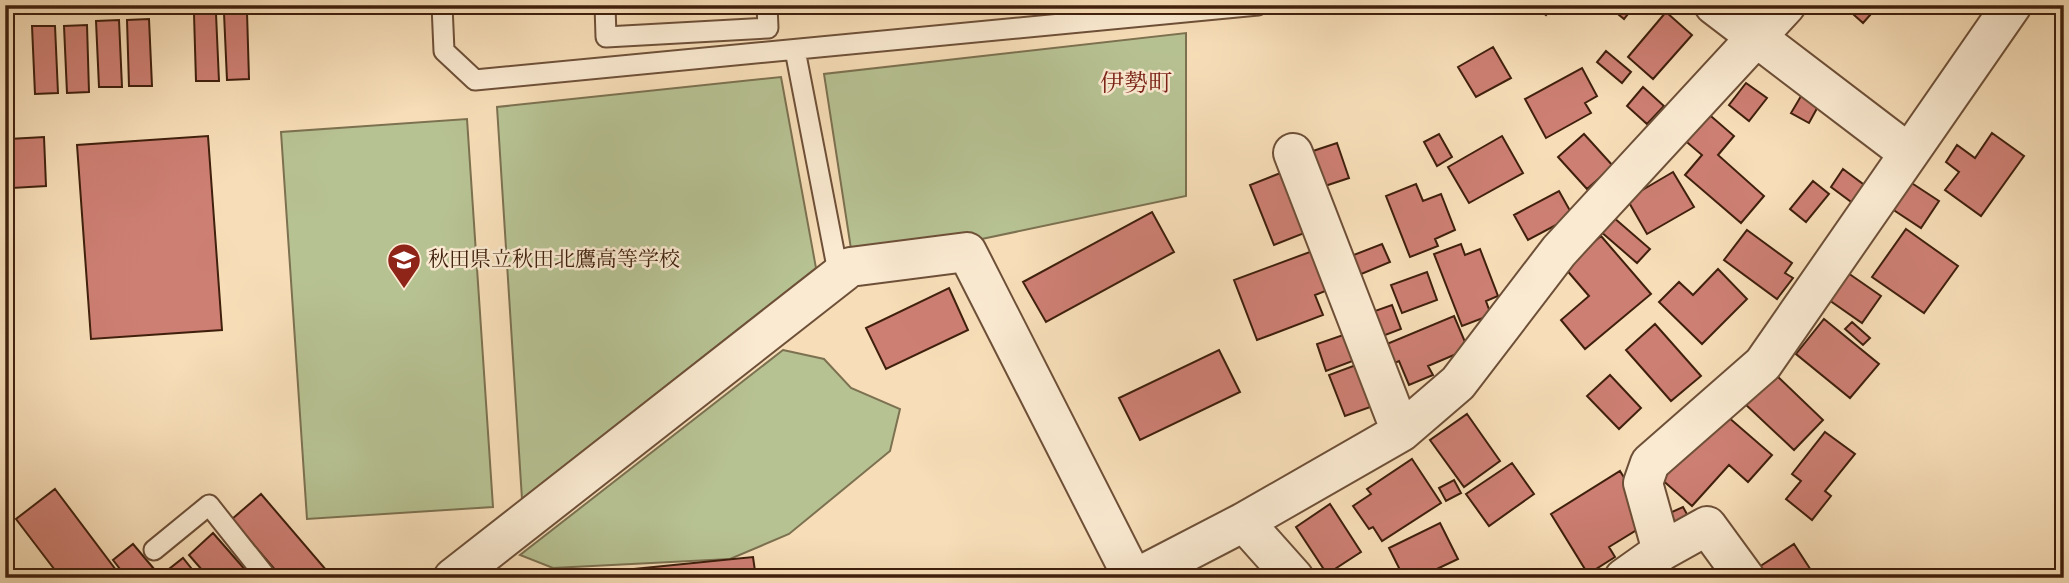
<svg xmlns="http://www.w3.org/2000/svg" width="2069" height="583" viewBox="0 0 2069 583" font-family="'Old Standard TT','Noto Serif JP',serif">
<rect width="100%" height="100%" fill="#f7deb8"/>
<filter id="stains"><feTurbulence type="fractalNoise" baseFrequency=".00286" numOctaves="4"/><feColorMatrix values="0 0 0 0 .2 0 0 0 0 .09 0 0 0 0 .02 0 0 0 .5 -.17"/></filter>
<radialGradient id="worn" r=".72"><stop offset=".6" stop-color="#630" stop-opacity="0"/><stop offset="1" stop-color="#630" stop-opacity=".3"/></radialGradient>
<path fill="#b7c293" stroke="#7c7150" stroke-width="2" d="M1186 33V196L977 240 851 249 824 74Z
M781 77 816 268 522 499 497 107Z
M467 119 493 507 307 519 281 132Z
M783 350 824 359 851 388 900 409 890 451 789 534 730 559 553 568 520 555Z"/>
<path fill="#cd7f73" stroke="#40200d" stroke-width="2" d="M642 5H680L642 8Z
M1533 5H1554L1546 15Z
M1607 5H1635L1624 19Z
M1843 5H1879L1863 23Z
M247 12 249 79 227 80 224 13Z
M1666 12 1692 35 1653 79 1628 57Z
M194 14H216L219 81H196Z
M149 19 152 86H129L127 20Z
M119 20 122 87H99L96 21Z
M87 25 89 92 67 93 64 26Z
M32 26H55L58 93 35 94Z
M1493 47 1511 78 1476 97 1458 67Z
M1606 51 1631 72 1622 83 1597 62Z
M1582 68 1597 96 1585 103 1591 113 1546 138 1525 99Z
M1746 83 1767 98 1749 121 1729 105Z
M1643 87 1664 106 1647 124 1627 106Z
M1804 91 1821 101 1809 123 1791 113Z
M1705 111 1734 136 1718 155 1764 196 1741 223 1685 175 1702 155 1682 138Z
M1992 133 2024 156 1981 216 1945 190 1959 172 1946 162 1957 145 1975 158Z
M1439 134 1452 157 1437 166 1424 142Z
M1584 134 1613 166 1587 189 1558 157Z
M208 136 222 330 91 339 77 145Z
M1502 136 1523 173 1469 203 1448 167Z
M44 137 46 186 12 188 9 139Z
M1337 143 1349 178 1319 188 1307 153Z
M1843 169 1867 187 1854 204 1831 187Z
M1288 170 1312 230 1274 245 1250 185Z
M1673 172 1694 207 1647 234 1627 199Z
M1904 178 1939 201 1921 228 1886 205Z
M1813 181 1829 194 1806 222 1790 209Z
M1416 184 1423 201 1441 194 1455 230 1435 239 1438 246 1410 257 1386 196Z
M1559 191 1573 216 1528 240 1514 215Z
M1152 212 1174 252 1046 322 1023 282Z
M1613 217 1650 249 1637 263 1600 231Z
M1906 229 1958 266 1924 313 1872 277Z
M1747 230 1792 263 1785 273 1793 278 1777 299 1724 260Z
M1601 236 1651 294 1585 349 1561 320 1589 296 1564 267Z
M1382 244 1390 262 1359 275 1351 256Z
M1461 244 1465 255 1480 249 1498 296 1486 301 1491 315 1462 326 1434 254Z
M1318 249 1333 288 1315 295 1323 315 1257 340 1234 280Z
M1718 269 1747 299 1702 344 1659 302 1679 282 1693 295Z
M1427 272 1437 300 1402 313 1391 285Z
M1848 273 1881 296 1862 323 1829 300Z
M949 288 968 330 886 369 866 328Z
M1392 305 1401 329 1380 337 1372 312Z
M1454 316 1468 349 1428 366 1433 375 1409 385 1399 361 1390 365 1382 346Z
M1824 319 1879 364 1850 398 1796 354Z
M1852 322 1870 338 1863 345 1845 329Z
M1655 324 1701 376 1671 401 1626 350Z
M1349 333 1358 359 1326 371 1317 344Z
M1219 350 1240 392 1140 440 1119 398Z
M1364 362 1379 404 1345 416 1329 375Z
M1774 373 1823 420 1794 450 1745 404Z
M1610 375 1641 408 1619 429 1587 396Z
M1720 410 1772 455 1748 482 1729 465 1692 506 1660 478Z
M1467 414 1500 461 1464 487 1430 440Z
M1825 432 1855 454 1825 491 1831 496 1812 520 1786 499 1801 481 1792 474Z
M1412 459 1441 503 1382 541 1373 527 1369 529 1353 506 1371 494 1367 489Z
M1512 463 1534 494 1489 526 1466 494Z
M1620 471 1646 513 1643 526 1609 547 1615 557 1588 574 1551 514Z
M1454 480 1461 493 1446 501 1439 488Z
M55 489 122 578H61L16 519Z
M261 494 333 578H282L232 519Z
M1330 504 1361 552 1327 574 1296 527Z
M1683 507 1693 525 1670 536 1661 517Z
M1440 523 1458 559 1418 578H1404L1389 548Z
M213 533 248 573 242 578H209L189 555Z
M133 544 160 576 183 558 199 578H127L113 560Z
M1794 544 1816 578H1766L1759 567Z
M753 557 756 578H600L604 572Z"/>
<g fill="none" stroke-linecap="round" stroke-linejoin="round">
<g stroke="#6e5038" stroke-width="23">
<path id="lane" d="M442 5 444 51 475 80 1258 5
M605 5 606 37 768 28 767 5
M795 50 839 277
M154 550 209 505 267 578"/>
</g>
<g stroke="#6e5038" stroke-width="42">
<path id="street" d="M1714 5 1907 152
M1293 153 1401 432
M1662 551 1707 526 1745 578
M453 578 850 267 967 252 1133 578
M1136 578 1244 522
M1294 578 1244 522 1401 432 1458 383 1559 251 1786 5
M1624 578 1662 551 1643 483 1650 463 1763 364 2012 5"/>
</g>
<use href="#lane" stroke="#faead1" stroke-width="19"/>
<use href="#street" stroke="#faead1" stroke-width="38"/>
</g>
<defs>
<g id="school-pin" transform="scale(1.75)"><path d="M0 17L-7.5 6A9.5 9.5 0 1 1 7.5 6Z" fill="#8f2418" stroke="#faead1"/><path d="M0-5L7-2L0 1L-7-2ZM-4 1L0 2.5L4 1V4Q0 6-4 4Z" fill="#fff"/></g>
</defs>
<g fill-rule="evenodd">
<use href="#school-pin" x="404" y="260"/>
</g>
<g text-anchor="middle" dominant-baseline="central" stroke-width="5" stroke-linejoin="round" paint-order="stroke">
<g font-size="21" fill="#40200d" stroke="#faead1" text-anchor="start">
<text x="428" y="260">秋田県立秋田北鷹高等学校</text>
</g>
<g font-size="24" fill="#7a1f14" stroke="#faead1">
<text x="1136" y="85">伊勢町</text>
</g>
</g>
<rect width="2069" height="583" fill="none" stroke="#f7deb8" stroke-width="28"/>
<rect x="7" y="7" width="2055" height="569" fill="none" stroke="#40200d" stroke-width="3.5"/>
<rect x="14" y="14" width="2041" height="555" fill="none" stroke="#40200d" stroke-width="2"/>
<rect width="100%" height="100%" filter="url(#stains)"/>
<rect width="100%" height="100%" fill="url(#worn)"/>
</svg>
